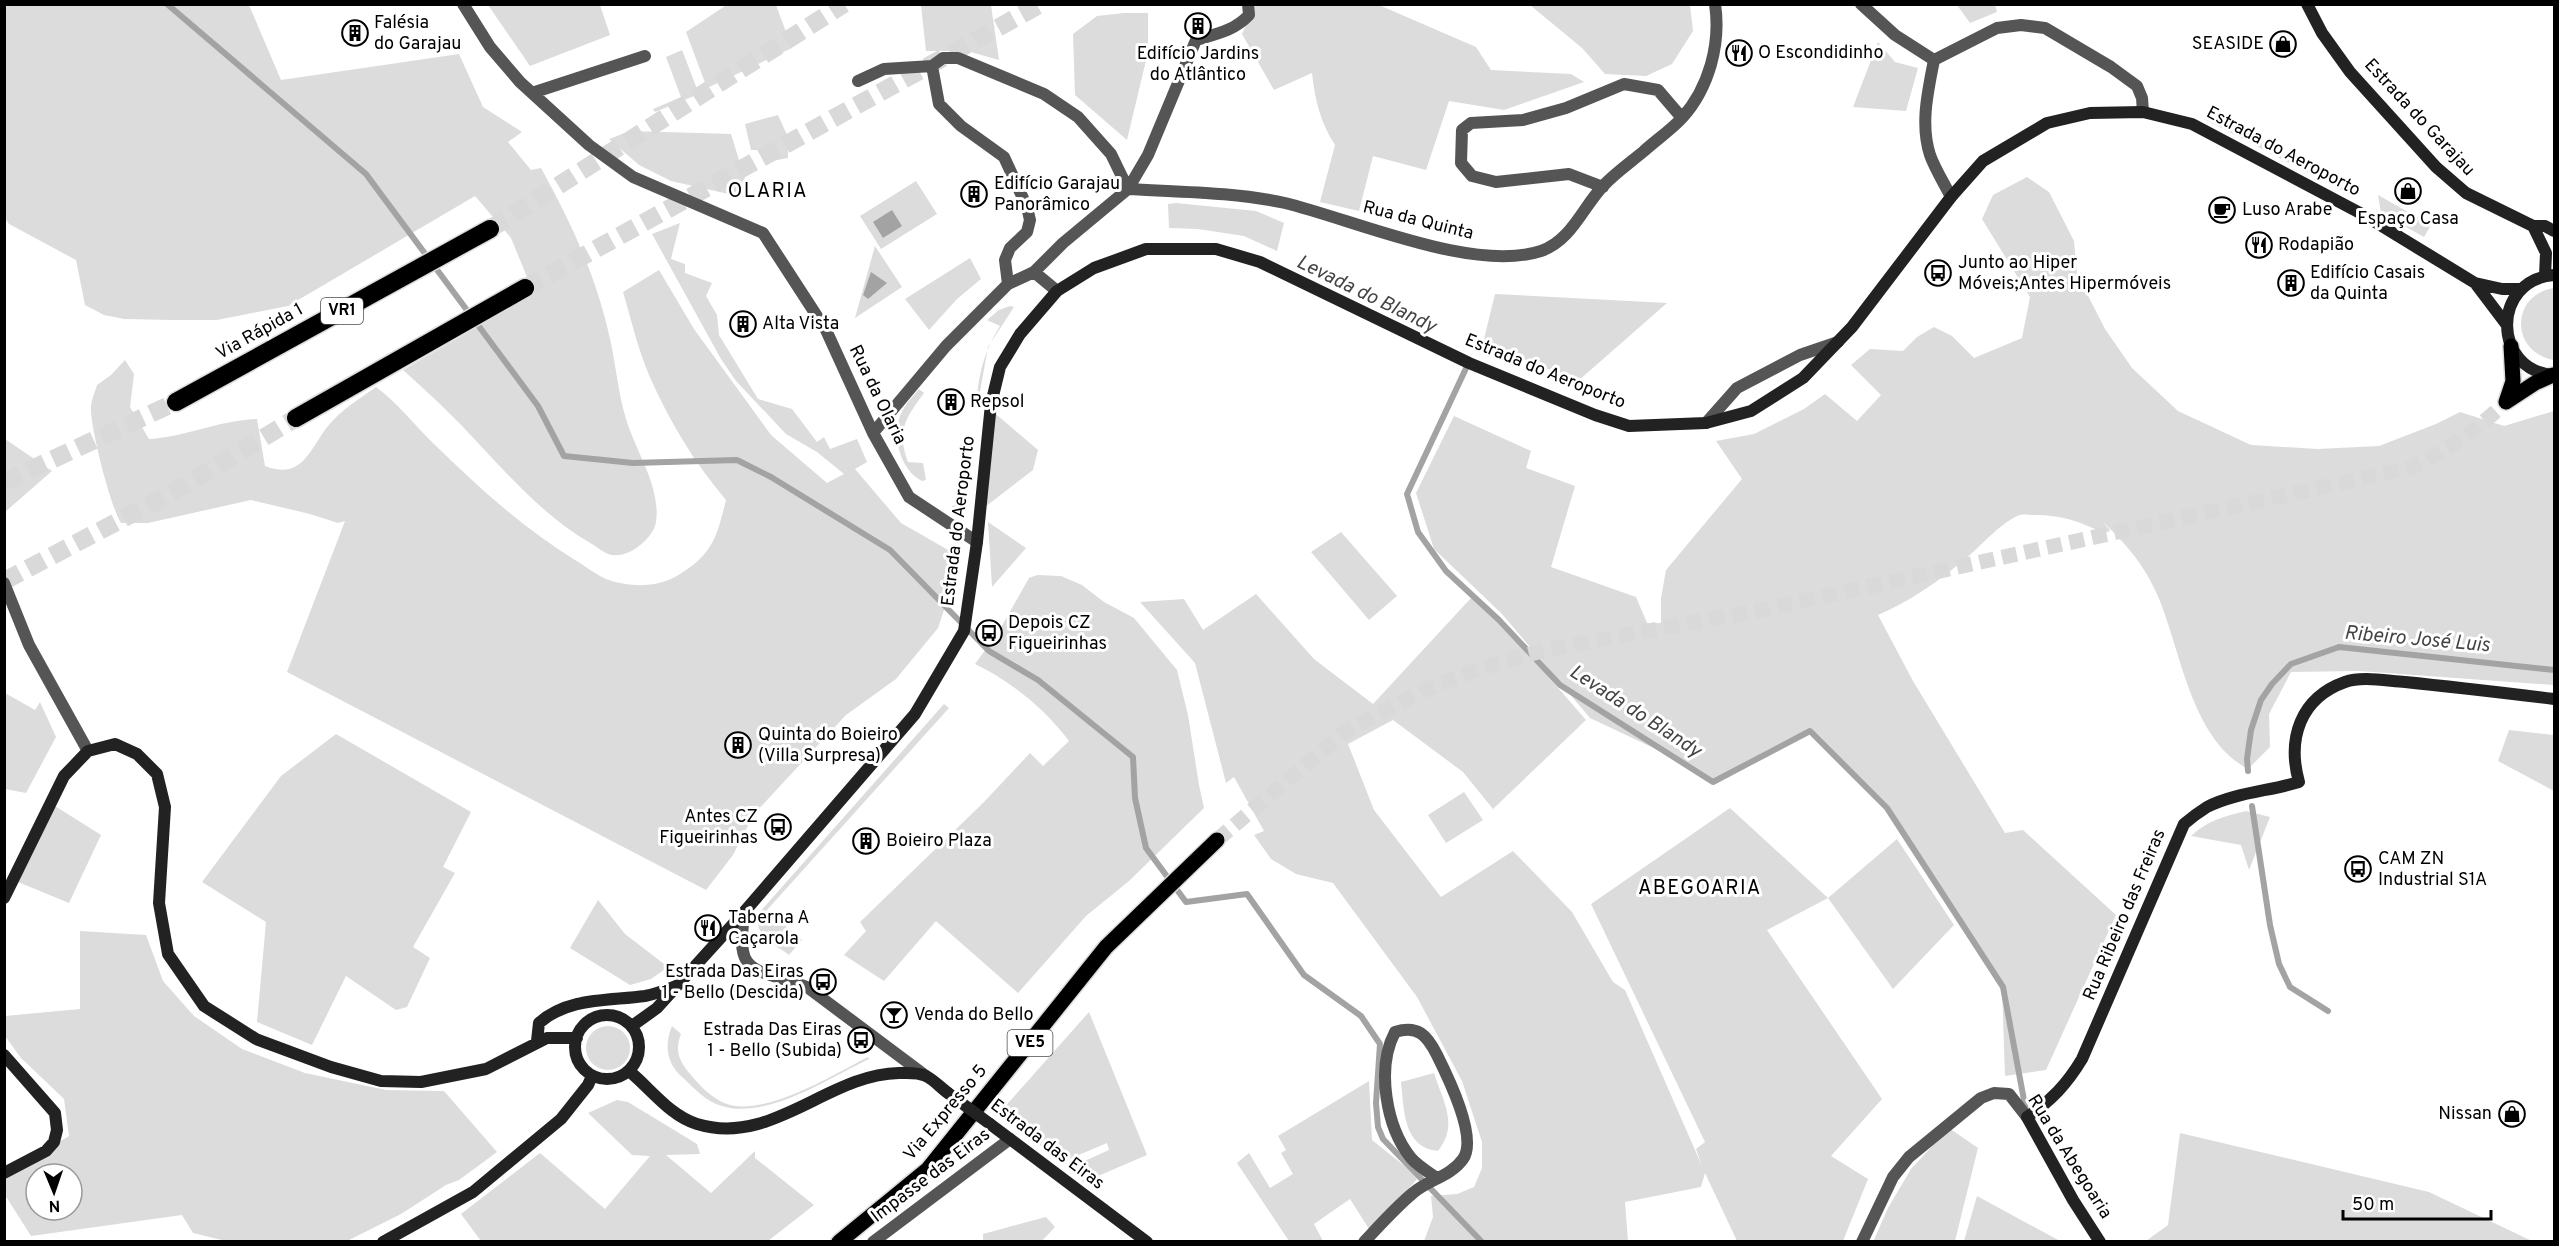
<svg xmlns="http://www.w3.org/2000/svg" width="2559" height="1246" viewBox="0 0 2559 1246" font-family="Overpass,sans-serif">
<rect width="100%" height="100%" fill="#fff"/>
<path fill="#dcdcdc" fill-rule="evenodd" d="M728 4 776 5 792 48 707 88 686 32Z
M4 5H249L281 80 459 54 483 107 522 132 508 142 531 170 541 168C571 222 597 278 610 339 616 366 618 392 626 419 636 452 661 487 656 522 653 539 629 558 612 555 606 554 598 548 592 544 532 510 492 454 443 407 430 394 416 382 403 370L534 294 511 238 475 196 288 306 217 320H173L124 319 104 315 85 305 76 260 9 224 5 218Z
M488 5H600L610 35 530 66Z
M921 5H991L999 60 967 51H926Z
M1255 5H1379L1476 47 1491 70 1571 74 1584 82 1504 110 1449 101 1426 170 1373 156 1359 211 1320 202 1335 145C1320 122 1315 100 1312 73L1274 90 1242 34Z
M1530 5H1690L1693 31 1672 64 1646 76 1605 74 1582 48Z
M1957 5H1995L1997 12 1970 23Z
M1124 13H1148V52L1127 140 1075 95 1073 34 1097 16Z
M1878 42 1895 62 1918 68 1906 111 1853 107Z
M682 50 699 94 655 112 653 109 681 97 666 57Z
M2205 113 2333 180 2338 175 2355 197 2204 119Z
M778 115 788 137V158L767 162 766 150H751L745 124Z
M630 131 731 134 751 199 671 181 639 165 609 139Z
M2027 177 2049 192 2074 241 2077 274 2105 329 2132 368 2178 411 2251 445 2317 449 2379 446 2436 424 2460 412 2504 426 2554 411V685L2359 671 2291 672 2269 714 2270 747 2248 769C2190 738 2181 649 2157 594 2143 563 2126 544 2102 521L2110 530 2108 532 2104 533C2078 521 2062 515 2034 515 2030 515 2023 514 2020 515 2003 520 1977 550 1963 561 1937 582 1909 602 1878 615L1913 681 2005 833 2023 830 2116 915 2046 1070 2005 1076 2002 987 1887 808 1810 732 1713 782 1662 752 1590 718 1502 614 1434 549 1416 493 1454 416 1531 451 1526 468 1575 486 1551 567 1636 597 1647 623H1661V598L1666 570 1742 479 1716 441 1754 434 1804 409 1825 394 1857 421 1881 395 1851 365 1870 349 1903 351 1917 337 1934 327 1952 336 1974 358 2022 338 2030 297 1982 219 1993 195Z
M916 181 937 214 881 249 860 216Z
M2378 195 2431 225 2424 237 2381 213Z
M1176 203 1256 211 1284 223 1277 251 1244 236 1198 229 1169 228 1168 204Z
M680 223 671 259 685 264V273L712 283 706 296 717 315 719 335 758 399 792 409 817 442 824 437 830 449 857 439 867 462 855 469 901 523 957 555 953 583 938 628 896 679 846 715 754 814 733 855 706 890 287 672 345 521 338 523 310 514 251 500 148 523H121C111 508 90 427 91 408 91 400 95 392 97 385L111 375 125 360 134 374 130 407 149 439C186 437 220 420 257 419L265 466C303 481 310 448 328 426 341 410 359 399 376 387 399 404 414 425 434 444 478 487 523 528 575 560 585 566 595 574 606 579 630 588 659 588 680 574 713 554 717 536 726 500 694 462 669 421 649 375 638 349 631 319 623 292L659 270 694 329 771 435 827 483 844 474 817 452 786 434 736 381 721 359 652 234Z
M875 246 902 287 855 318Z
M970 258 981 279 957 299 929 330 905 299Z
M2554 288V360C2510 352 2510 295 2554 288Z
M1495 294 1667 303 1578 381 1483 343Z
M1010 306 1014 307 988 347 979 397H977C979 371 986 348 1000 326L987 320 999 310Z
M919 389 924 393C906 418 896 430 908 462L923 463 926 480 922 481C898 469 890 430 904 408 908 401 914 395 919 389Z
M990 409 1038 450 1033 470 985 507Z
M5 439 52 471 5 512Z
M969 475 963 510H952V506L956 505 958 492Z
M988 522 1026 548 992 587Z
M1341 532 1397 596 1369 620 1311 552Z
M1037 575 1061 576 1082 585 1104 602 1134 618 1177 670 1188 715 1199 785 1204 808 1129 881 1086 916 1018 993 936 921 884 981 844 955 866 931 860 922 984 802 1030 753 1043 766 1069 741C1044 708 1012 682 975 664L999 631 1029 578Z
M1256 594 1314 659 1373 704 1471 598 1499 620 1586 720 1493 809 1463 772 1393 720 1348 744 1374 810 1441 897 1513 851 1572 912 1613 982 1625 990 1702 1166 1696 1149 1705 1142 1591 904 1730 808 1828 898 1897 839 1954 925 1893 989 1828 898 1767 930 1882 1099 1831 1156 1868 1179 1843 1241H1737L1705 1173 1701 1187 1625 1202 1628 1241H1424L1433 1217 1431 1196 1457 1194 1474 1187 1482 1168V1142L1462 1081 1417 997 1333 883 1296 874 1271 859 1254 835 1264 831 1234 777 1226 783 1195 663 1140 602 1184 599 1203 630Z
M5 693 35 710 40 702 56 737 26 793 5 789Z
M944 704 949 708 767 910 802 940 789 955C774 944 754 936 758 914Z
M2509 730 2554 735V791L2498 761Z
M336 734 471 812 443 867 455 873 413 947 430 958 407 1007 396 1010 346 976 312 1045 257 1022 266 922 202 882 281 776Z
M1464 792 1483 820 1446 843 1428 815Z
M55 806 101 835 69 903 18 882Z
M2246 811 2270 817 2249 870 2241 845 2191 836C2207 821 2224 816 2246 811Z
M598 900 625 934 668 967 651 979 630 985 570 948Z
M80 931 146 935 163 981 194 1016 242 1049 305 1073 386 1090 444 1091 497 1152 459 1180 446 1185 401 1214 347 1241H226L193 1233 182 1215 31 1236 5 1195V1174L69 1136 64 1099 21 1058 5 1036V1016L80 1009ZM36 1174H72V1210H36Z
M1089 1012 1147 1155 1084 1182 1069 1168 1109 1150 1107 1143 1062 1162 1041 1146 1002 1110Z
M586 1048a22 22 0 1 1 44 0a22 22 0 1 1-44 0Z
M672 1026 681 1034C674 1052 680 1062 691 1075 700 1086 710 1096 722 1102 760 1121 834 1074 868 1057L869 1059C829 1078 767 1120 722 1106 706 1102 693 1087 681 1076 667 1063 664 1045 672 1026Z
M1434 1073C1443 1102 1459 1124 1438 1151 1403 1148 1404 1109 1401 1082Z
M1369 1081 1372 1140 1407 1168 1417 1179 1371 1232 1350 1199 1314 1224 1323 1241H1289L1237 1163 1249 1153 1270 1188 1293 1174 1281 1153 1286 1150 1278 1136Z
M617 1100 628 1102 697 1144 700 1154 666 1155 711 1193 755 1151V1158L814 1205 768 1241H481L461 1214 540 1153 605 1209 650 1156 632 1155 588 1113Z
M1949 1128 1978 1148 1955 1241 1873 1242 1888 1208 1911 1169Z
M2180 1133 2429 1192 2532 1241H2146L2168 1225Z
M1977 1196 2060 1241H1964Z
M1046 1217 1055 1227 1042 1241H983V1234Z"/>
<path fill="#a3a3a3" d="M892 210 902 226 883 238 873 222Z
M871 272 887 283 868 299 863 295Z"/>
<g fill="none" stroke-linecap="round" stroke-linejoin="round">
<path stroke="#a3a3a3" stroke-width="6" d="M167 4 366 174 538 406 564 456 633 463 737 460 771 477 890 550 989 651 1038 680 1133 757 1135 798 1146 848 1186 902 1247 894 1304 975 1361 1016 1380 1044 1376 1103 1378 1127 1383 1139 1482 1242
M1469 362 1407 494 1418 532 1446 571 1499 620 1560 685 1713 782 1810 731 1887 808 2003 987 2026 1111
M2248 771 2247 759 2251 730 2261 700 2272 684 2291 664 2339 647 2554 670
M2252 806 2270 925 2279 964 2290 987 2328 1011"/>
<path stroke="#d9d9d9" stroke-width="15" stroke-dasharray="15 8" stroke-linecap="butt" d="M1217 840 1343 733 1422 691 1481 668 1545 650 1766 609 2410 468C2447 451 2476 430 2506 402"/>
<path stroke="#d9d9d9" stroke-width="18" stroke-dasharray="18 9" stroke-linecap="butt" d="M490 229 844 4
M525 288 1041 4
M4 482 176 402
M4 581 170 494 296 418"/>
<g stroke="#dbdbdb" stroke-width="18">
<path id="primary" d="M2506 402 2513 381 2511 346
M2506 402 2535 383 2553 375
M839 1242 928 1169 1106 947 1217 840"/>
</g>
<g stroke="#dbdbdb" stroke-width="21">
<path id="highway" d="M176 402 490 229
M296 418 525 288"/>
</g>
<path stroke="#555" stroke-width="12" d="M463 4 490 47 520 82 589 145 633 177 763 233 826 330 873 433 909 497 977 542
M1861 4 1895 35 1934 60
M1934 60 1997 28 2021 25 2045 28 2111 67 2137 86 2142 98 2143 112
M1934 60C1928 91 1920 124 1930 155 1935 169 1944 183 1951 197
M932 66 939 104 961 126 1004 157 1027 207 1030 220 1027 232 1010 248 1005 260 1008 284
M858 81 884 69 932 66 943 58H958L1044 94 1078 117 1111 154 1128 189
M532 93 645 56
M1603 187 1569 174 1496 182 1472 176 1461 163 1462 130 1471 123 1523 120 1566 108 1624 84 1658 90 1682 118
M1128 189C1180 192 1234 192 1285 203 1355 220 1473 273 1541 251 1571 241 1583 207 1603 186 1615 173 1631 162 1644 151 1656 140 1671 130 1682 118 1709 88 1721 44 1715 4
M1034 272 1057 291
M1706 423 1737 388 1800 355 1838 342
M873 433 946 346 1008 284 1034 272 1063 243 1128 189 1148 155 1196 40C1216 34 1234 31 1249 15L1248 4
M4 583 29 645 88 751
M745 911C733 979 756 967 807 987L926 1076
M873 1242 1010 1139
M1364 1242C1380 1225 1396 1207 1413 1193 1428 1180 1451 1176 1463 1159 1478 1138 1448 1077 1437 1055 1427 1035 1418 1025 1395 1032 1376 1068 1386 1127 1411 1158 1418 1166 1428 1172 1437 1178
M1862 1242 1893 1177 1909 1157 1981 1098 1994 1093 2009 1094 2027 1117"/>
<path stroke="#222" stroke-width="12" d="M2307 4 2322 33 2350 72 2436 167 2466 193 2533 226H2545L2554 231
M2533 226 2546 253 2545 276
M2554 275C2491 280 2492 371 2554 375
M2475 283 2506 324
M4 898 64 776 88 751 115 744 137 754 157 774 165 807 159 903 168 954 204 1006 256 1039 331 1067 381 1081 421 1082 486 1069 547 1038H577
M575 1047a32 32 0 1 1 64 0a32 32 0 1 1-64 0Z
M632 1026 657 1008 745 911 915 714 964 631 977 542 991 404 1000 367 1020 334 1057 291 1094 268 1146 249H1216L1260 262 1469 363 1595 415 1629 426 1706 423 1751 411 1803 378 1852 327 1951 197 1983 161 2047 123 2090 113 2143 112 2192 124 2362 214 2475 283 2502 289H2521
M537 1041 539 1023C568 997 609 1001 645 996 656 994 666 990 676 986
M4 1055 55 1113 57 1130 54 1142 46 1151 4 1173
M629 1071C650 1088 670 1116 697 1124 772 1147 828 1074 899 1073 908 1073 918 1072 926 1076 934 1080 941 1088 948 1093
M990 1124 1147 1242
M383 1242 473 1192 561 1119 588 1085 592 1076
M2100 1242 2073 1200 2027 1117C2051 1101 2067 1084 2082 1059L2184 824C2191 818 2199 812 2207 807 2234 793 2270 791 2299 782 2287 739 2300 698 2345 682 2362 676 2387 681 2405 682 2455 687 2505 693 2554 699"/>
<use href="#primary" stroke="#000" stroke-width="15"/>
<use href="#highway" stroke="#000" stroke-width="18"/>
<path stroke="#222" stroke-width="12" d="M948 1093 990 1124"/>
</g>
<defs>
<g id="building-ring" transform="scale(1.35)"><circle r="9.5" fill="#fff" stroke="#000" stroke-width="1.5"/><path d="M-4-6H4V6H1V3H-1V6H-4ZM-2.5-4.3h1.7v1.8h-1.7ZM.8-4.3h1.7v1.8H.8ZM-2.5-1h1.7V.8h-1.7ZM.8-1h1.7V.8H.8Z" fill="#000"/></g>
<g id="shop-ring" transform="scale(1.35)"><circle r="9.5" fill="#fff" stroke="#000" stroke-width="1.5"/><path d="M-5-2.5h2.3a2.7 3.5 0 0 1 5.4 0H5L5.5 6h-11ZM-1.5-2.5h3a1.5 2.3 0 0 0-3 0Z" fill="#000"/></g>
<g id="restaurant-ring" transform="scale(1.35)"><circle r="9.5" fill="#fff" stroke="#000" stroke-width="1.5"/><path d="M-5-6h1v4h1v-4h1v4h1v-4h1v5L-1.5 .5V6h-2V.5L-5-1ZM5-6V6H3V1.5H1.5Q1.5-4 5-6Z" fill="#000"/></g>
<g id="cafe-ring" transform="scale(1.35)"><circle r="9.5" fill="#fff" stroke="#000" stroke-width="1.5"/><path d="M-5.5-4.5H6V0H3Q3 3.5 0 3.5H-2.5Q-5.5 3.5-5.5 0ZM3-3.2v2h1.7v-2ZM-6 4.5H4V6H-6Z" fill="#000"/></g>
<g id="bus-ring" transform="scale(1.35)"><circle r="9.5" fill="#fff" stroke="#000" stroke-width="1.5"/><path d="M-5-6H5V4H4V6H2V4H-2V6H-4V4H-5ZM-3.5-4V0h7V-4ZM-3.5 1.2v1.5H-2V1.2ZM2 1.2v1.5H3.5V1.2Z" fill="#000"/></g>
<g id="bar-ring" transform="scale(1.35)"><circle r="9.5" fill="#fff" stroke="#000" stroke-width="1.5"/><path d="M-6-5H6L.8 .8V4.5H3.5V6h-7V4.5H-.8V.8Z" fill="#000"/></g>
</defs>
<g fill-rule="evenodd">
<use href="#building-ring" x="1198" y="26"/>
<use href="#building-ring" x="355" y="33"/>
<use href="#shop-ring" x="2283" y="44"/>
<use href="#restaurant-ring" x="1739" y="53"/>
<use href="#shop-ring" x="2408" y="191"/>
<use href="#building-ring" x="974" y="194"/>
<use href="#cafe-ring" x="2222" y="210"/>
<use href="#restaurant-ring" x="2259" y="245"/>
<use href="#bus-ring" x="1938" y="273"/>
<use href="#building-ring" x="2291" y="283"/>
<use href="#building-ring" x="743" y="324"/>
<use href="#building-ring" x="951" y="402"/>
<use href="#bus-ring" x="989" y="633"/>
<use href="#building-ring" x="738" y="745"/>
<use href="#bus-ring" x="778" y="827"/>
<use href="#building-ring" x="866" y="841"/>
<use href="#bus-ring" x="2358" y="869"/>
<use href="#restaurant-ring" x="708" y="928"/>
<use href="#bus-ring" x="823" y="982"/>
<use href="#bar-ring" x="894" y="1015"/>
<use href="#bus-ring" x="861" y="1040"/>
<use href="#shop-ring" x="2512" y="1114"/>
</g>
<g text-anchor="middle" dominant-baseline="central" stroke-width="6" stroke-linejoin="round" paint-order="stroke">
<g fill="#fff" stroke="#4c4c4c" stroke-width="1.5">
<rect x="321" y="298" width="42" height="26" rx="4.5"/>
<rect x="1007.5" y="1030" width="45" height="26" rx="4.5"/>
</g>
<g font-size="16" font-weight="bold" fill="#000">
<text x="342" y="311">VR1</text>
<text x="1030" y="1043">VE5</text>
</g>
<g font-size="18" fill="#000" stroke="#fff" text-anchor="start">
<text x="374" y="23">Falésia<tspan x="374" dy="21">do Garajau</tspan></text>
<text x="2264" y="44" text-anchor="end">SEASIDE</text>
<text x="1758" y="53">O Escondidinho</text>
<text x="1198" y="54" text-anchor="middle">Edifício Jardins<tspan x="1198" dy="21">do Atlântico</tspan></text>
<text x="994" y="184">Edifício Garajau<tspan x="994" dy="21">Panorâmico</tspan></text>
<text x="2242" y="210">Luso Arabe</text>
<text x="2408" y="219" text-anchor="middle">Espaço Casa</text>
<text x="2278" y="245">Rodapião</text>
<text x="1958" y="263">Junto ao Hiper<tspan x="1958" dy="21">Móveis;Antes Hipermóveis</tspan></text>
<text x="2310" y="273">Edifício Casais<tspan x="2310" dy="21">da Quinta</tspan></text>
<text x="762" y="324">Alta Vista</text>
<text x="970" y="402">Repsol</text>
<text x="1008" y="623">Depois CZ<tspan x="1008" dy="21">Figueirinhas</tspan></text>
<text x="758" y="735">Quinta do Boieiro<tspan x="758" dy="21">(Villa Surpresa)</tspan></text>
<text x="758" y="817" text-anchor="end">Antes CZ<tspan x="758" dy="21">Figueirinhas</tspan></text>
<text x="886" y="841">Boieiro Plaza</text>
<text x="2378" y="859">CAM ZN<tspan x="2378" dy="21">Industrial S1A</tspan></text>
<text x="728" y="918">Taberna A<tspan x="728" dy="21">Caçarola</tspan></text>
<text x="804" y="972" text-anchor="end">Estrada Das Eiras<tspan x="804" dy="21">1 - Bello (Descida)</tspan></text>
<text x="914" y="1015">Venda do Bello</text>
<text x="842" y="1030" text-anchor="end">Estrada Das Eiras<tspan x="842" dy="21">1 - Bello (Subida)</tspan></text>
<text x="2492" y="1114" text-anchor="end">Nissan</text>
</g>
<g font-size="18" fill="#000" stroke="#fff">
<text transform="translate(2419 118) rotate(47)">Estrada do Garajau</text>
<text transform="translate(2283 152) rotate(28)">Estrada do Aeroporto</text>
<text transform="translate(1418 221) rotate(14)">Rua da Quinta</text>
<text transform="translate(260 332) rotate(-29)">Via Rápida 1</text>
<text transform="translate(1545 372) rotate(22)">Estrada do Aeroporto</text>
<text transform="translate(877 395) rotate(64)">Rua da Olaria</text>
<text transform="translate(959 521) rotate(-83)">Estrada do Aeroporto</text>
<text transform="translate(2125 915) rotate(-67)">Rua Ribeiro das Freiras</text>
<text transform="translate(946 1113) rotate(-50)">Via Expresso 5</text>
<text transform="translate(1047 1145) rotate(37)">Estrada das Eiras</text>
<text transform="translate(2069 1157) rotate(58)">Rua da Abegoaria</text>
<text transform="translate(931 1176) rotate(-37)">Impasse das Eiras</text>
</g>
<g font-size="20" letter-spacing="1.5" fill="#000" stroke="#fff">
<text x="768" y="192">OLARIA</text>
<text x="1700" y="889">ABEGOARIA</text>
</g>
<g font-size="20" font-style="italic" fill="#444" stroke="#fff">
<text transform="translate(1366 295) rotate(26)">Levada do Blandy</text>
<text transform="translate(2417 640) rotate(5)">Ribeiro José Luis</text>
<text transform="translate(1635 712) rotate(33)">Levada do Blandy</text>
</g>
</g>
<rect width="2559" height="1246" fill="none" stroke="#000000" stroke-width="12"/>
<g transform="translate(54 1192) rotate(178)"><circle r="28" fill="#ffffff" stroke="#999999" stroke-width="1.5"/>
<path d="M0-4.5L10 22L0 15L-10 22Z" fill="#000000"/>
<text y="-9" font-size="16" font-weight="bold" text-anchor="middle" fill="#000000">N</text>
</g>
<path d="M2343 1210v9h148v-9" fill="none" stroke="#000000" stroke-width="3"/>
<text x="2352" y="1210" font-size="18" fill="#000000" stroke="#ffffff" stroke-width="4.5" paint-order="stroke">50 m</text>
</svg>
